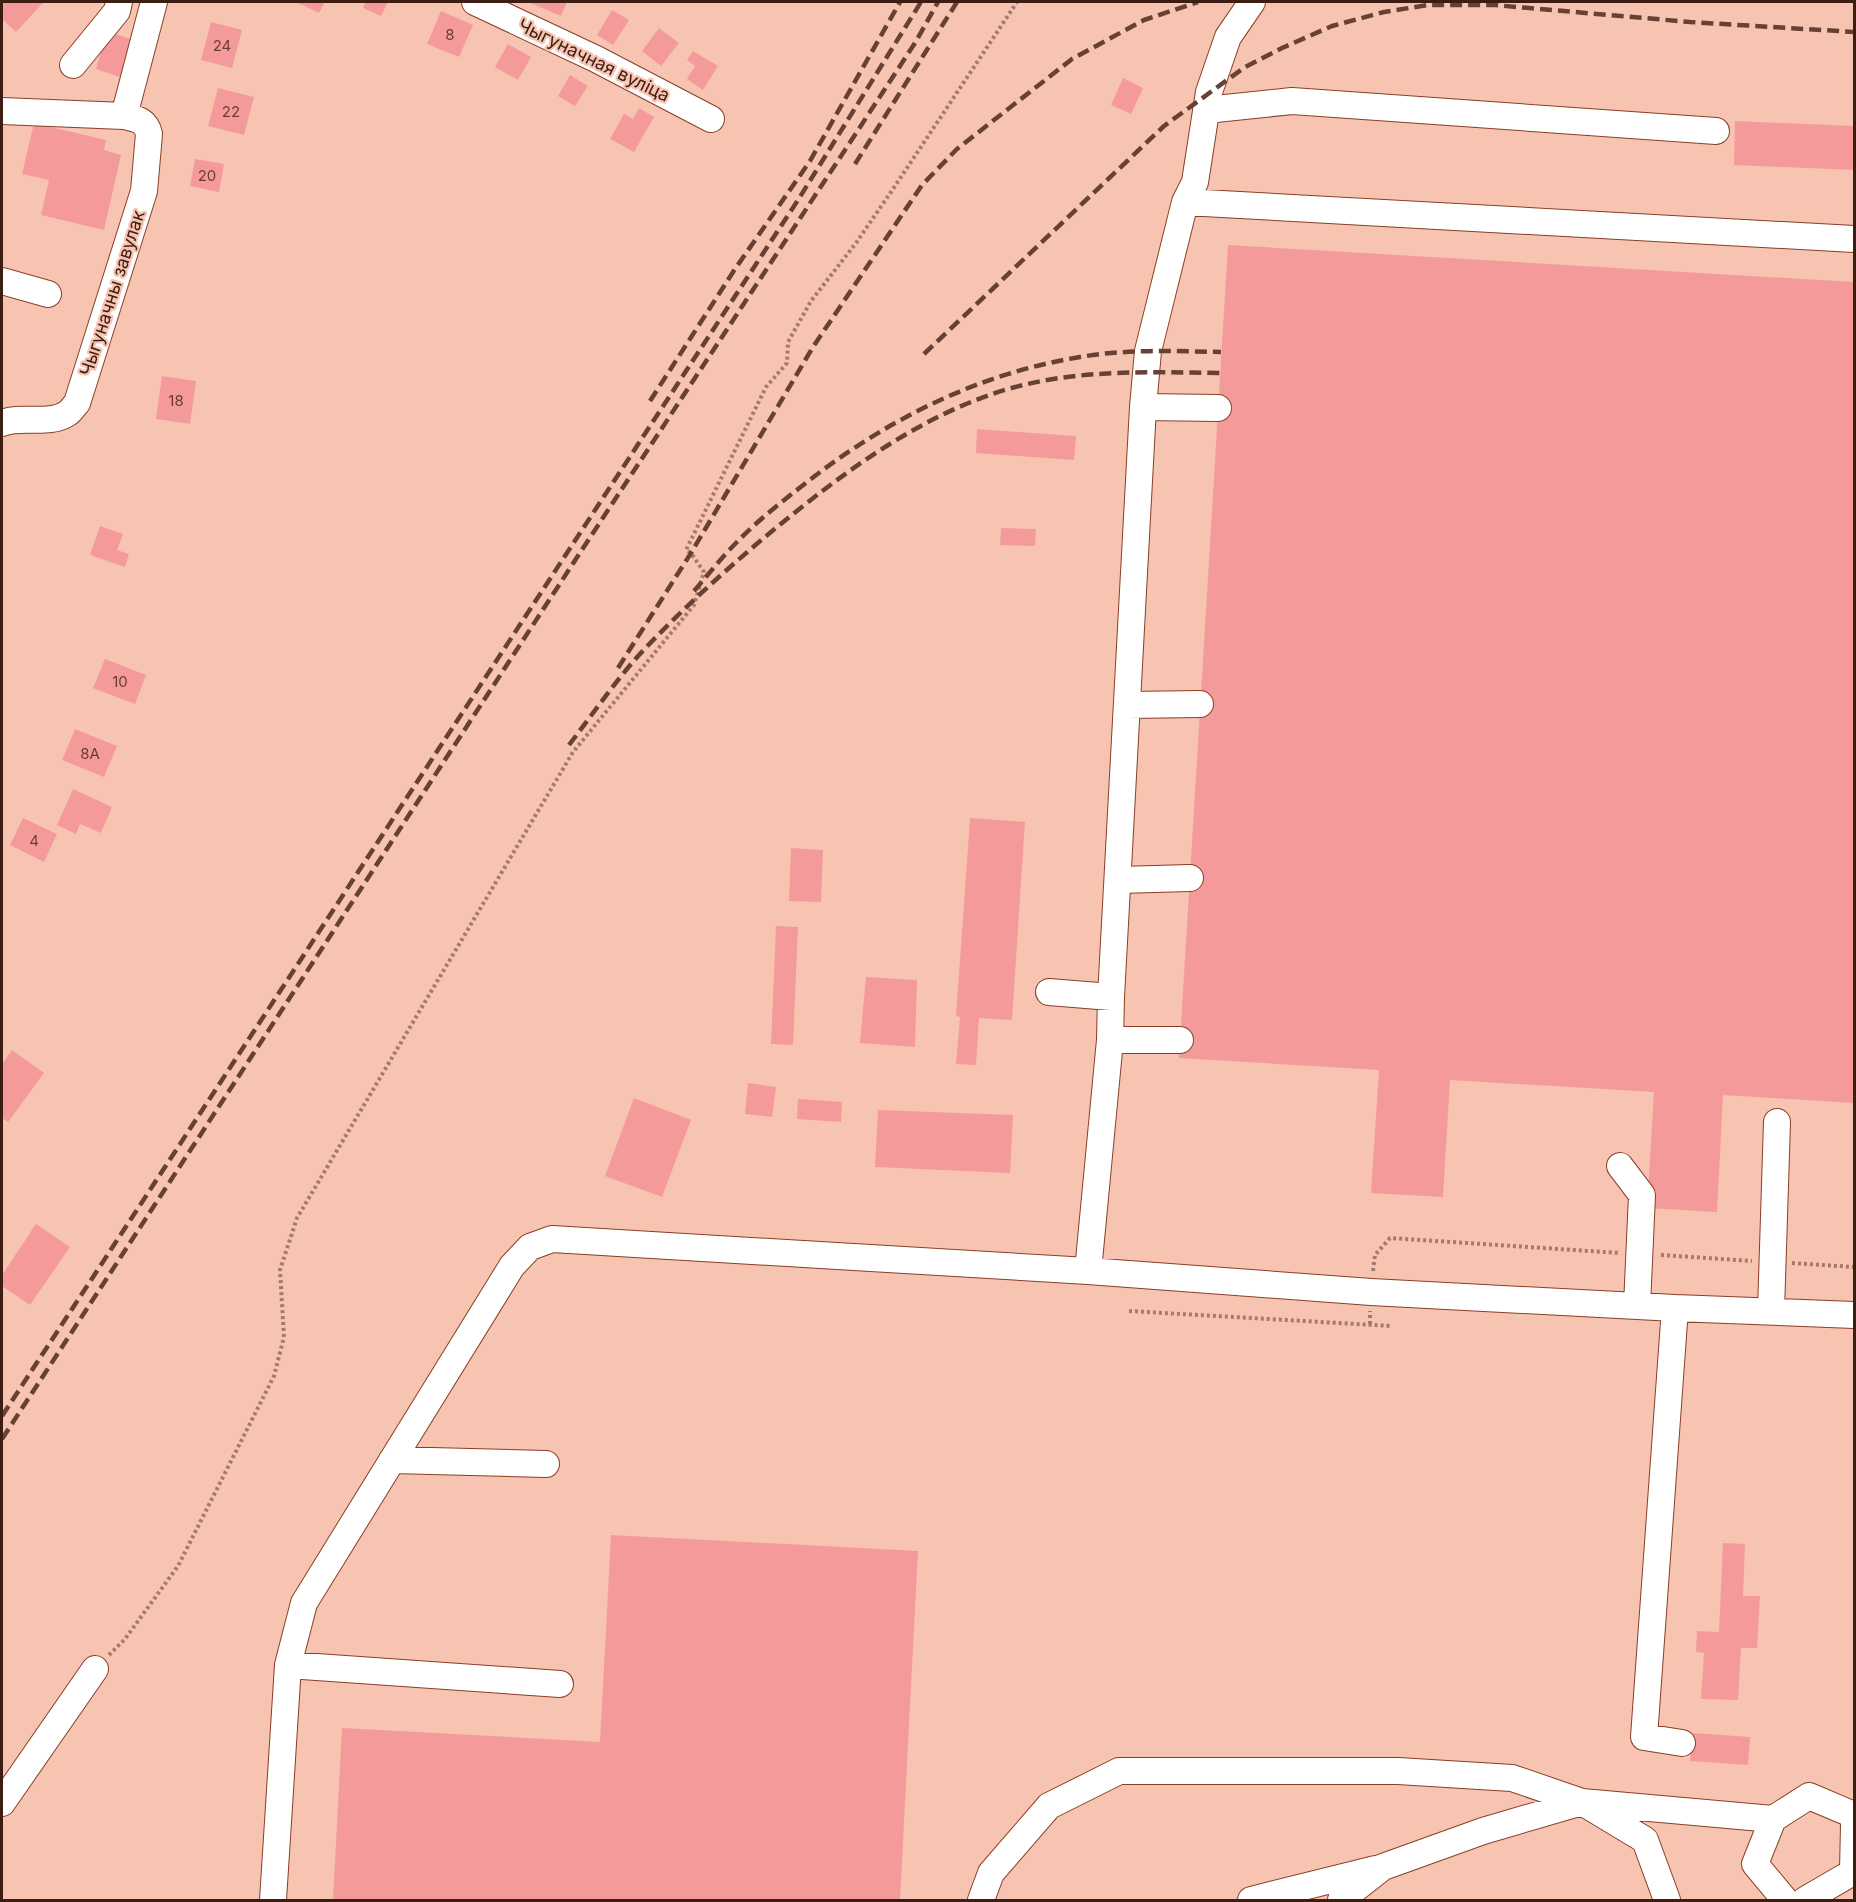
<svg xmlns="http://www.w3.org/2000/svg" width="1856" height="1902" viewBox="0 0 1856 1902" font-family="Inter,sans-serif">
<rect width="100%" height="100%" fill="#f8c4b2"/>
<path fill="#f49a9b" d="M2 2H44L16 32 2 19Z
M296 2H325L319 13Z
M365 2H388L381 16 363 8Z
M528 2H567L561 16Z
M612 10 629 20 613 45 597 35Z
M441 11 473 25 459 57 427 44Z
M211 22 242 30 232 68 201 60Z
M659 28 679 43 661 66 642 51Z
M107 31 136 41 125 79 96 69Z
M508 44 531 57 518 80 495 67Z
M693 51 718 66 703 90 687 79 695 66 687 60Z
M570 75 588 86 575 106 558 96Z
M1123 78 1143 88 1131 114 1111 105Z
M218 88 254 97 244 135 208 126Z
M639 108 654 117 634 152 610 139 624 114 633 119Z
M1735 121 1854 126V170L1734 165Z
M34 123 106 140 104 150 121 155 104 230 41 215 49 180 22 174Z
M195 159 224 164 219 192 190 186Z
M1228 245 1854 282V1103L1723 1095 1717 1212 1647 1208 1654 1092 1450 1080 1443 1197 1371 1193 1379 1070 1179 1058Z
M162 376 196 381 190 424 156 419Z
M977 429 1076 436 1074 460 976 453Z
M100 526 123 534 117 550 129 554 125 567 90 555Z
M1001 528 1036 529 1035 546 1000 545Z
M105 659 146 675 135 704 93 688Z
M75 729 117 746 104 777 62 760Z
M73 789 112 807 101 833 80 824 76 834 57 825Z
M23 818 57 834 44 862 10 845Z
M970 818 1025 822 1012 1020 979 1018 976 1065 956 1064 960 1017 956 1016Z
M791 848 823 850 821 902 789 901Z
M776 926 798 927 793 1045 771 1044Z
M866 977 917 980 915 1047 860 1043Z
M12 1050 44 1073 8 1122 2 1118V1064Z
M748 1083 776 1087 772 1117 745 1114Z
M634 1098 691 1120 662 1197 605 1176Z
M798 1099 842 1102 841 1122 797 1119Z
M878 1110 1013 1115 1010 1173 875 1167Z
M36 1224 70 1247 30 1305 2 1286V1275Z
M611 1535 918 1551 900 1900H333L342 1728 600 1742Z
M1723 1543 1745 1544 1743 1596H1760L1757 1648H1741L1738 1700 1701 1699 1704 1653 1696 1652 1697 1631 1719 1632Z
M1692 1733 1750 1737 1748 1765 1690 1761Z"/>
<g fill="none" stroke-linecap="round" stroke-linejoin="round">
<g stroke="#893f25" stroke-width="28">
<path id="minor" d="M475 2 596 59 711 119
M73 65 117 11 119 2
M1206 110 1292 101 1716 131
M2 111 124 116 154 2
M1185 202 1854 239
M2 281 48 294
M1143 407 1218 408
M2 423C22 415 49 426 68 413 71 411 74 406 77 403L144 191 149 134C146 120 137 119 124 116
M1127 705 1200 704
M1119 880 1190 878
M1049 992 1111 997
M1110 1040H1180
M1620 1166 1642 1195 1637 1306
M1088 1271 1110 1040 1111 997 1143 407 1148 351 1185 202 1195 182 1209 92 1228 37 1252 2
M1675 1308 1644 1737 1682 1743
M1771 1311 1777 1122
M392 1460 546 1464
M288 1665 560 1684
M2 1803 95 1669
M273 1900 288 1665 304 1603 512 1266 530 1247 552 1239 1088 1271 1371 1292 1675 1308 1854 1315
M981 1900 991 1873 1049 1806 1119 1771H1398L1512 1778 1582 1802 1773 1819
M1251 1900 1375 1869
M1341 1900 1383 1867 1483 1831 1582 1802 1645 1840 1667 1900
M1785 1900 1755 1864 1773 1819 1809 1796 1854 1815
M1805 1900 1853 1872 1854 1824"/>
</g>
<path stroke="#a67a6b" stroke-width="4" stroke-dasharray="3 3" stroke-linecap="butt" d="M1661 1255 1752 1261
M1792 1263 1854 1267
M1373 1271 1375 1255 1390 1238 1620 1253
M1129 1311 1391 1326
M1370 1324V1311
M109 1655 125 1639 178 1566 274 1376 284 1337 280 1270 297 1218 573 752 694 605 704 572 691 553 686 550 766 387 787 363 788 342 811 301 856 243 893 189 1017 2"/>
<use href="#minor" stroke="#fff" stroke-width="26"/>
<path stroke="#664134" stroke-width="4.5" stroke-dasharray="12 6" stroke-linecap="butt" d="M855 164 957 2
M924 354 1164 126 1245 67 1282 48 1332 26 1384 12 1428 5H1494L1690 22 1854 32
M650 401 735 269 810 161 900 2
M694 591C708 575 721 558 736 543 756 522 779 504 802 486 884 421 976 374 1080 357 1126 349 1175 351 1221 352
M618 668 691 553 813 347 922 185 957 149 1072 59 1144 20 1198 2
M569 745C592 715 614 683 639 655 678 613 721 574 765 537 837 477 917 416 1008 389 1077 369 1149 372 1220 373
M2 1416 798 200 921 2
M2 1439 589 539 845 150 915 43 938 2"/>
</g>
<g text-anchor="middle" dominant-baseline="central" stroke-width="4.5" stroke-linejoin="round" paint-order="stroke">
<g font-size="15" fill="#6b3c34">
<text x="450" y="34">8</text>
<text x="222" y="45">24</text>
<text x="231" y="111">22</text>
<text x="207" y="175">20</text>
<text x="176" y="400">18</text>
<text x="120" y="681">10</text>
<text x="90" y="753">8А</text>
<text x="34" y="840">4</text>
</g>
<g font-size="18" fill="#3d1c11" stroke="#f8c4b2">
<text transform="translate(594 60) rotate(26)">Чыгуначная вуліца</text>
<text transform="translate(112 293) rotate(-72)">Чыгуначны завулак</text>
</g>
</g>
<rect width="1856" height="1902" fill="none" stroke="#3d1c11" stroke-width="6"/>
</svg>
